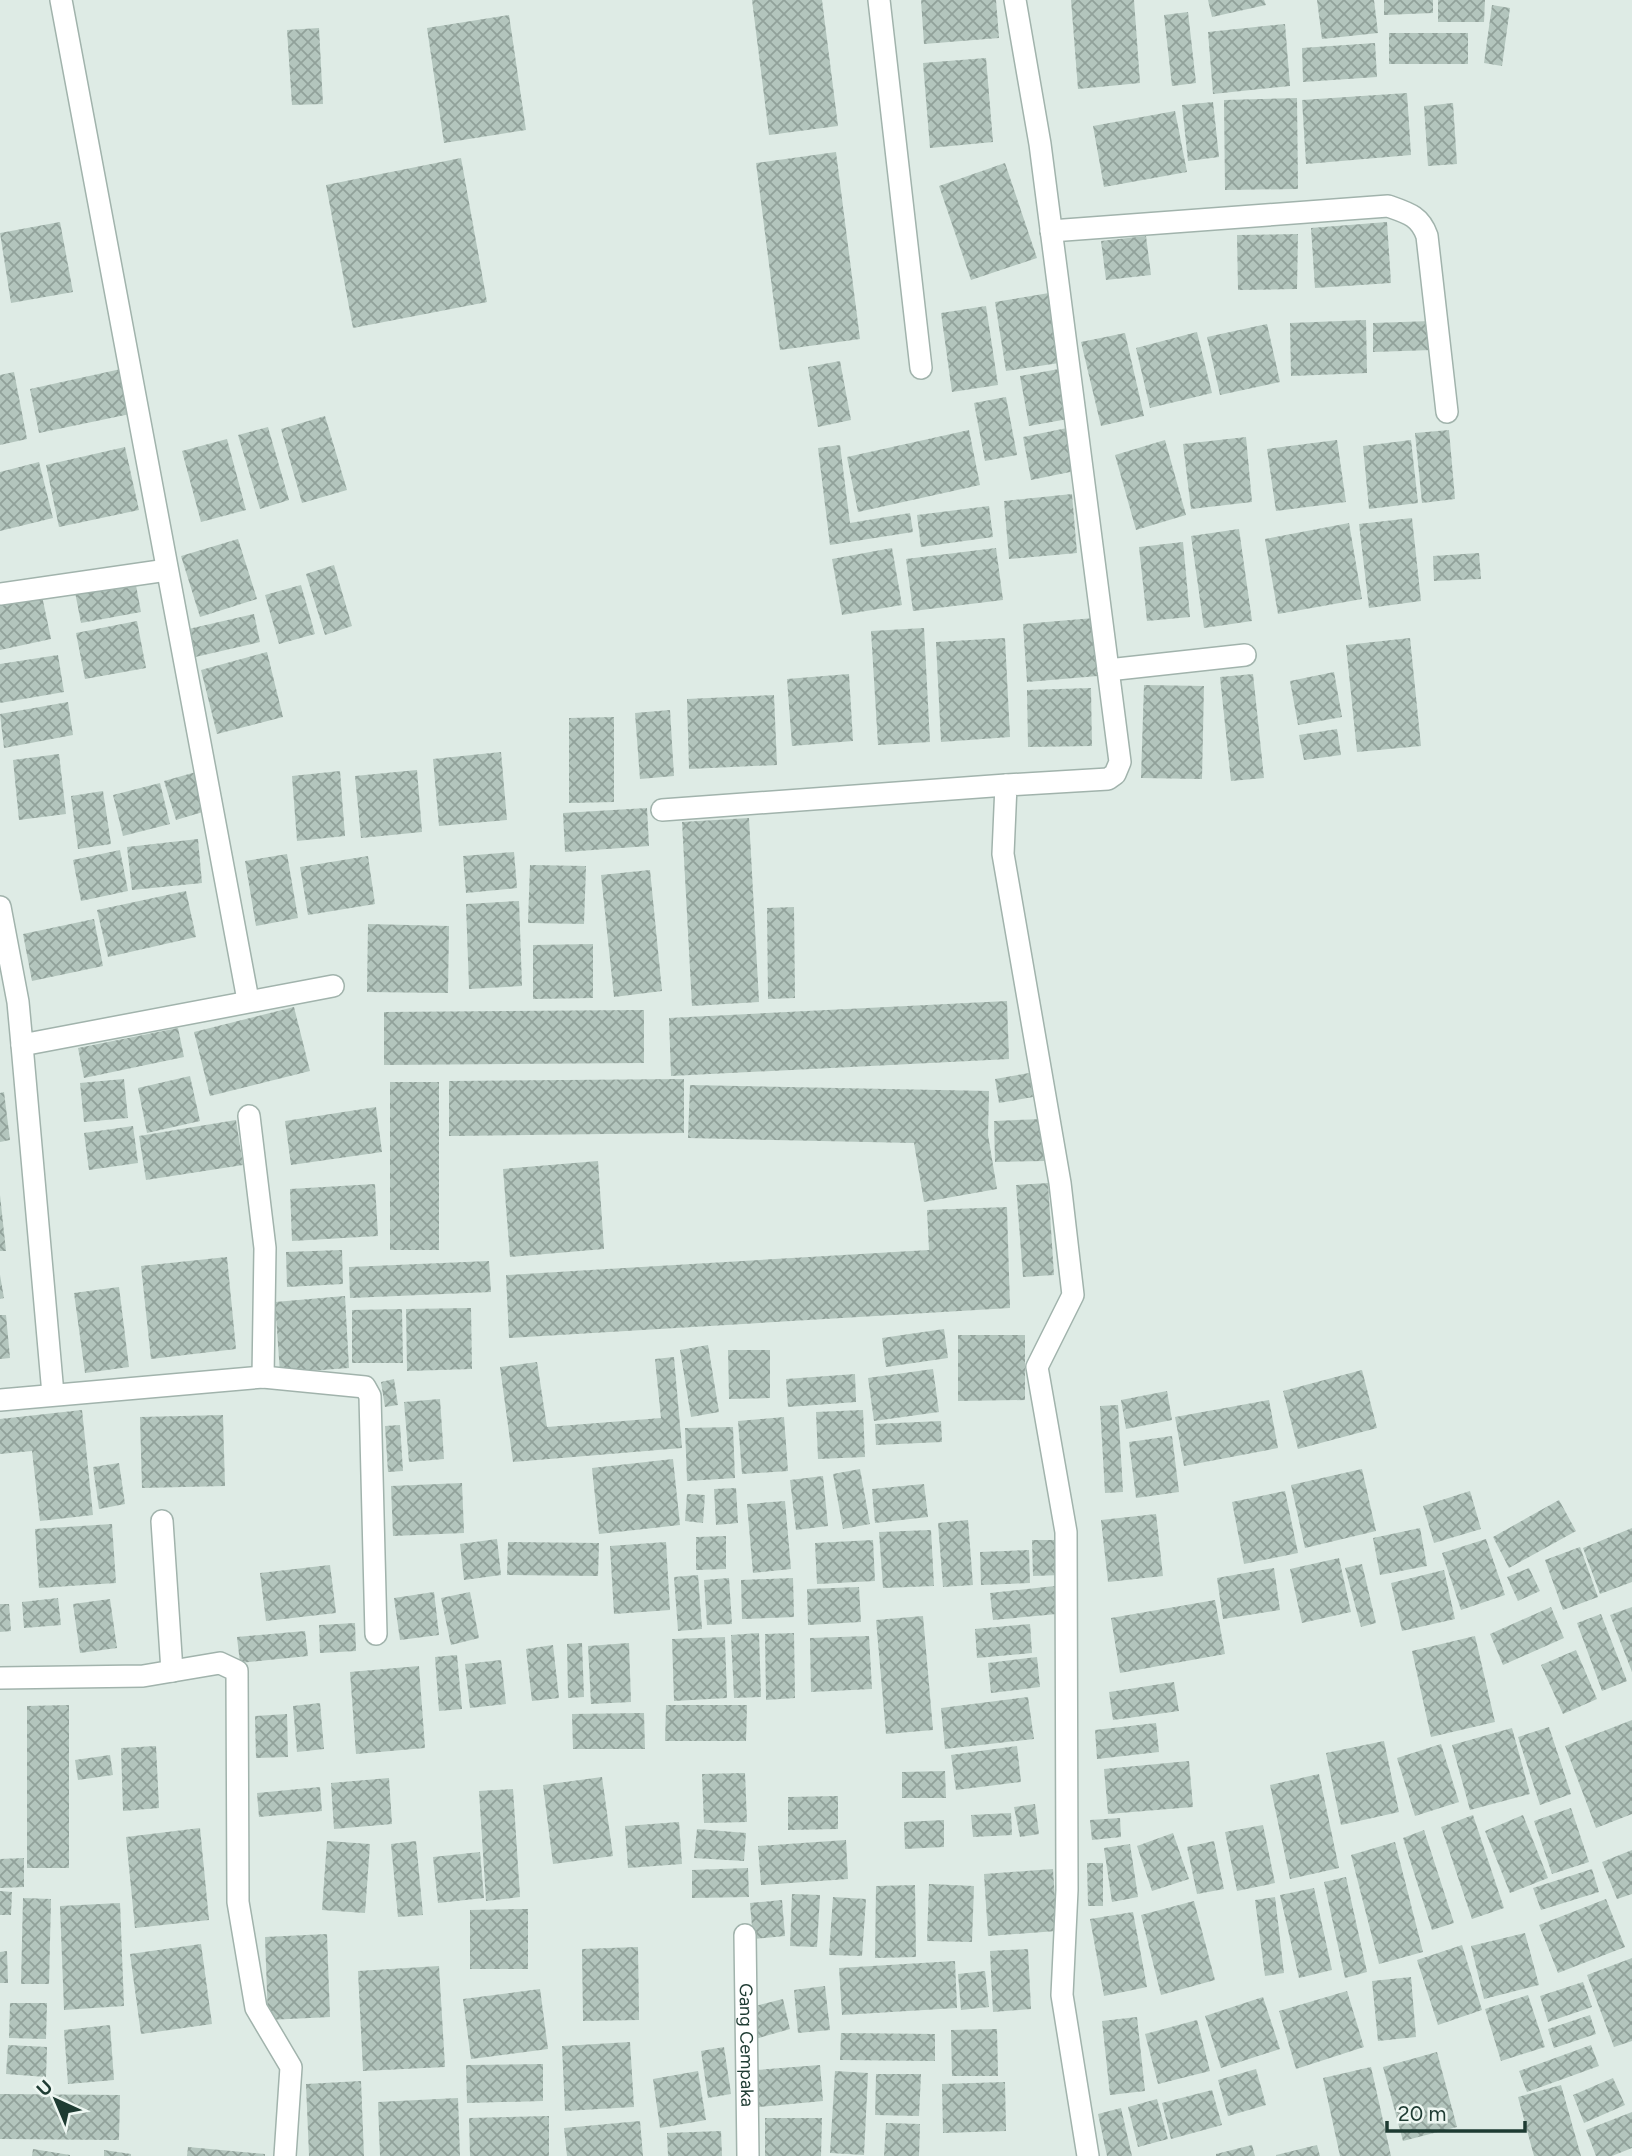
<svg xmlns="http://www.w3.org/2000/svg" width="1632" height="2156" viewBox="0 0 1632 2156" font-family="Figtree,sans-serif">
<defs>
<pattern id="building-cross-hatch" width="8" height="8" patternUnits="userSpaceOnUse" patternTransform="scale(1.75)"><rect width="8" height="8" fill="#b3c5bd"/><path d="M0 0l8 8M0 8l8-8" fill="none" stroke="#91a19a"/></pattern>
</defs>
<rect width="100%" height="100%" fill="#deebe5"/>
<path fill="url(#building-cross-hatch)" d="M752 0H822L838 126 769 135Z
M921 0H996L999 38 924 44Z
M1071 0H1134L1140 83 1078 89Z
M1208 0H1264L1266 5 1212 17Z
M1317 0H1374L1378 33 1322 39Z
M1384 0H1433V13L1384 15Z
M1438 0H1485L1484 22H1438Z
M1492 5 1510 8 1502 66 1484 63Z
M1188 12 1196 83 1172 86 1164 15Z
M509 15 526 130 444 143 427 28Z
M1285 24 1290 86 1213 94 1208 32Z
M319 28 323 104 292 105 287 30Z
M1389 33H1468V64H1389Z
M1375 43 1377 77 1303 82 1302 48Z
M986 58 993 142 930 148 923 63Z
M1407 93 1411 155 1306 164 1302 100Z
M1297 98 1298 189 1225 190 1224 100Z
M1213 102 1219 157 1188 161 1182 105Z
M1453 103 1457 164 1428 166 1424 106Z
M1175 111 1187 172 1104 187 1093 126Z
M836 152 860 339 780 350 756 163Z
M461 158 487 302 353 328 326 185Z
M1005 163 1037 258 971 280 939 186Z
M60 222 73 292 11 303 0 233Z
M1387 222 1391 283 1315 288 1311 228Z
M1298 234 1297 289 1238 290 1237 235Z
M1146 236 1151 275 1106 280 1101 241Z
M1049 293 1059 363 1006 371 995 302Z
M986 306 998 385 952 392 941 313Z
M1366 320 1367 373 1291 376 1290 323Z
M1431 321 1432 350 1373 352V323Z
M1267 324 1280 382 1220 395 1207 337Z
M1197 332 1212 393 1150 408 1136 348Z
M1125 333 1144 416 1101 426 1081 342Z
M840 361 851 420 818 427 808 367Z
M121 369 130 414 39 433 30 389Z
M1059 369 1068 419 1029 426 1020 376Z
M14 372 27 439 0 445V375Z
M1006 397 1017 455 985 461 974 403Z
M325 416 347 490 302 503 281 429Z
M268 427 289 500 260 509 238 435Z
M1067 428 1075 471 1031 480 1023 437Z
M969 430 980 485 858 512 847 457Z
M1449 430 1455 499 1422 503 1415 433Z
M1246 437 1252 502 1191 509 1183 444Z
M227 439 246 510 201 522 182 451Z
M1165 440 1186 515 1136 530 1115 455Z
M1337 440 1346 502 1276 511 1267 449Z
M1411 440 1418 503 1369 509 1363 446Z
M840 445 850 523 910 513 913 532 830 545 818 448Z
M125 447 139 510 59 527 46 465Z
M39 462 53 518 0 531V472Z
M1072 494 1077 553 1009 559 1004 501Z
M989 506 993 537 921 547 917 515Z
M1412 518 1421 601 1369 608 1359 524Z
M1349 523 1362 599 1278 614 1265 539Z
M1239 529 1252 621 1204 628 1191 536Z
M238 539 257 599 200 617 181 556Z
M1183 542 1190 617 1147 621 1139 547Z
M892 548 902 605 842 615 832 559Z
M996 548 1003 600 913 611 906 559Z
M1479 553 1481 579 1434 581 1433 556Z
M334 565 352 626 325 635 306 574Z
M135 580 141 612 81 623 75 592Z
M301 585 315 634 279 644 265 595Z
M42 596 51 639 0 650V604Z
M254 614 260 642 191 658 184 630Z
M1094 618 1098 676 1027 682 1023 624Z
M137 621 146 668 85 679 76 633Z
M924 628 930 742 878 745 871 631Z
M1005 638 1010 737 941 742 936 642Z
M1410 638 1421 746 1357 752 1346 645Z
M267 652 283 717 217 734 201 670Z
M58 655 64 692 0 703V664Z
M1334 672 1342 717 1298 725 1290 681Z
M849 674 853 741 792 746 787 679Z
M1253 674 1264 778 1231 781 1220 677Z
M1144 685 1204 686 1202 779 1141 778Z
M1091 688 1092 746 1028 747 1027 690Z
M774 695 777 765 689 769 687 699Z
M68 702 73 735 4 748 0 714Z
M670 710 674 776 640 779 635 713Z
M614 717V802L569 803V718Z
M1337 729 1341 755 1304 760 1299 735Z
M501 752 507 820 439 826 433 759Z
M59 754 66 814 19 820 13 760Z
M417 770 422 832 361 838 355 776Z
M340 771 345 836 297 841 292 776Z
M196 772 206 811 176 820 164 781Z
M160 783 170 824 123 836 113 795Z
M103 791 111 844 78 849 71 796Z
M647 808 649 846 565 852 563 813Z
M749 818 759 1002 692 1006 682 822Z
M198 839 202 883 132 890 127 847Z
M120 850 128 891 81 901 73 860Z
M514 852 517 888 466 893 463 856Z
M287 854 298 918 256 926 245 861Z
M368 856 375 904 308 915 300 867Z
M530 865 586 866 584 924 528 923Z
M650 870 662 991 614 997 601 875Z
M186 891 196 937 108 957 97 910Z
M519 901 522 986 469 989 466 904Z
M794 907 795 998 768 999 767 908Z
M94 919 103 966 32 981 23 934Z
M368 924 449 926 448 993 367 992Z
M593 944V998L533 999V945Z
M1007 1001 1009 1059 671 1076 669 1018Z
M294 1007 310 1071 210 1096 194 1032Z
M644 1010V1063L384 1065V1012Z
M178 1028 184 1057 84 1078 78 1048Z
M1029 1073 1033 1097 999 1103 995 1079Z
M190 1076 200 1121 147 1133 138 1088Z
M124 1079 128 1118 84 1122 80 1083Z
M684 1079V1133L449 1136V1081Z
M390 1082H439V1250H390Z
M690 1085 989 1091 988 1135 997 1189 924 1202 914 1143 688 1138Z
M4 1092 10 1140 0 1142V1093Z
M376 1107 382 1152 291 1165 285 1121Z
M1044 1119 1045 1161 995 1162 994 1121Z
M236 1120 243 1165 146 1180 139 1136Z
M133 1126 138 1163 89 1170 84 1133Z
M598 1161 604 1249 510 1257 503 1169Z
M1048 1183 1054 1275 1023 1277 1016 1185Z
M375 1184 378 1236 292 1241 290 1189Z
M0 1195 6 1251H0Z
M1007 1207 1010 1308 509 1338 506 1275 929 1250 927 1210Z
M342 1250 343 1284 287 1287 286 1252Z
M227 1257 236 1349 151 1359 141 1266Z
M489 1261 491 1292 350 1298 349 1267Z
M0 1275 4 1298 0 1299Z
M119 1287 129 1367 85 1373 74 1293Z
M345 1296 349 1368 280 1373 275 1302Z
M471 1308 472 1369 407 1371 406 1309Z
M402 1309 403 1363H352V1310Z
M0 1315H6L10 1358 0 1359Z
M944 1329 948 1358 886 1367 882 1338Z
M958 1335H1025V1400L958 1401Z
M708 1345 719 1412 691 1417 680 1350Z
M728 1350H770V1398L729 1399Z
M674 1357 682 1448 513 1462 500 1367 537 1362 547 1427 661 1418 655 1359Z
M933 1369 939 1412 874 1421 868 1378Z
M1362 1370 1377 1428 1298 1449 1283 1391Z
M855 1374 856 1402 788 1407 786 1379Z
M394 1379 398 1405 385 1407 381 1382Z
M1167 1391 1172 1420 1126 1429 1121 1400Z
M440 1399 444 1459 409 1462 404 1402Z
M1269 1400 1278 1448 1184 1466 1175 1417Z
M1118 1405 1123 1492 1105 1493 1100 1406Z
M82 1410 93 1515 40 1521 32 1451 0 1454V1419Z
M863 1410 865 1457 818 1459 816 1412Z
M223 1415 225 1486 142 1488 140 1417Z
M784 1417 788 1471 742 1474 738 1421Z
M941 1421 942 1442 876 1445 875 1424Z
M400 1425 403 1471 388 1472 385 1426Z
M733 1427 735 1478 687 1481 685 1428Z
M1172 1436 1179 1492 1136 1498 1129 1442Z
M673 1459 680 1525 599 1534 592 1468Z
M119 1463 125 1504 99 1509 93 1467Z
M860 1469 870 1524 843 1529 833 1474Z
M1362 1469 1376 1531 1305 1548 1291 1485Z
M823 1476 828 1526 796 1530 790 1480Z
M462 1483 464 1533 393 1536 391 1486Z
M924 1484 928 1517 875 1523 872 1489Z
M736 1488 738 1523 716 1525 714 1489Z
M1285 1491 1298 1553 1244 1564 1232 1502Z
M1470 1491 1481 1529 1434 1543 1423 1506Z
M687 1494 705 1495 703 1523 685 1521Z
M1559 1500 1576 1531 1509 1568 1493 1537Z
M785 1501 791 1569 753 1573 747 1504Z
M1156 1514 1163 1576 1108 1582 1101 1520Z
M968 1520 973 1585 943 1587 938 1523Z
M112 1524 116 1583 39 1588 35 1529Z
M1420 1528 1427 1566 1380 1575 1373 1538Z
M1632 1528V1582L1600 1594 1583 1548Z
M931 1530 934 1586 883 1588 879 1532Z
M726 1536V1569L696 1570V1537Z
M497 1539 501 1575 464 1580 460 1544Z
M1486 1539 1505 1595 1461 1610 1442 1553Z
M873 1540 875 1581 817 1584 815 1543Z
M1032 1540H1061L1062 1575 1033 1576Z
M508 1542 599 1543 598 1576 507 1575Z
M666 1542 670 1610 614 1614 610 1546Z
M1580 1547 1598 1597 1563 1610 1545 1560Z
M1029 1550 1030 1583 981 1585 980 1552Z
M1339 1558 1351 1612 1302 1623 1290 1569Z
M1362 1564 1376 1623 1361 1627 1345 1568Z
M330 1565 336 1613 266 1621 260 1573Z
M1274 1568 1280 1610 1223 1619 1217 1578Z
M1529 1568 1540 1591 1518 1601 1507 1577Z
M1444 1570 1455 1619 1402 1631 1391 1583Z
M698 1575 702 1629 678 1631 674 1577Z
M729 1578 732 1624 707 1625 704 1580Z
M793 1578 794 1617 742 1619 741 1580Z
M1055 1586 1057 1614 993 1620 990 1593Z
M859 1587 861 1622 808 1625 807 1589Z
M434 1592 439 1635 400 1640 394 1598Z
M470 1592 479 1638 451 1645 441 1598Z
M58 1598 61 1625 24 1628 22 1602Z
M110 1599 117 1648 80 1653 73 1604Z
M1215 1600 1225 1654 1120 1673 1111 1618Z
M0 1604H9L11 1631 0 1632Z
M1551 1607 1564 1638 1503 1665 1490 1634Z
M1632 1607V1672L1610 1615Z
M1601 1614 1627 1681 1602 1691 1577 1623Z
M923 1616 933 1730 886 1734 876 1620Z
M355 1623 356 1651 320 1653 319 1625Z
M1030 1624 1032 1653 977 1658 975 1629Z
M305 1631 308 1656 240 1663 237 1637Z
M759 1633 761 1697 734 1698 731 1635Z
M794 1633 795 1698 766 1700 765 1634Z
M869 1636 872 1689 811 1692 810 1638Z
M1475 1636 1495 1722 1431 1737 1412 1651Z
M725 1637 727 1698 674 1701 672 1639Z
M582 1643 584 1697 568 1698 567 1644Z
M629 1643 631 1702 591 1704 588 1646Z
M553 1645 559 1698 532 1701 526 1649Z
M1576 1650 1597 1699 1563 1714 1541 1665Z
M457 1655 462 1709 439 1711 435 1657Z
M1037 1657 1040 1687 991 1693 988 1663Z
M501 1660 506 1704 470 1708 465 1664Z
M419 1666 425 1748 356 1754 350 1672Z
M1174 1682 1179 1711 1113 1720 1109 1692Z
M1028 1697 1034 1739 945 1749 941 1708Z
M320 1703 324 1749 297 1752 293 1706Z
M69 1705V1868H27V1706Z
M666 1705H747L746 1741H665Z
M644 1713 645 1749H573L572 1714Z
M287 1714 288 1757 256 1758 255 1716Z
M1632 1720V1814L1596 1828 1565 1746Z
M1156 1723 1159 1752 1097 1759 1095 1730Z
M1549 1727 1571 1794 1540 1805 1518 1737Z
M1512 1728 1530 1794 1470 1810 1452 1745Z
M1384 1741 1399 1812 1341 1825 1326 1753Z
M1441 1744 1459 1802 1415 1816 1397 1758Z
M156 1746 159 1808 123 1811 121 1748Z
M1017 1746 1021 1782 956 1790 951 1755Z
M110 1755 113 1775 78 1780 75 1760Z
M1189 1761 1193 1807 1108 1814 1104 1769Z
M945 1771 946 1798H902V1772Z
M745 1773 747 1822 704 1823 702 1774Z
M1319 1774 1339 1868 1290 1879 1270 1785Z
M602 1777 613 1856 553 1864 543 1785Z
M389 1778 392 1824 334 1829 331 1783Z
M320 1787 322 1811 259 1817 257 1793Z
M513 1789 520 1897 486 1901 479 1791Z
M838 1796V1829L788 1830V1797Z
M1035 1804 1039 1834 1020 1837 1014 1807Z
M1571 1808 1589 1862 1552 1874 1534 1821Z
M1011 1813 1012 1835 973 1837 971 1815Z
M1473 1815 1504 1908 1472 1919 1441 1827Z
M1523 1815 1548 1878 1510 1893 1485 1831Z
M1120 1818 1121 1837 1092 1840 1090 1820Z
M944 1820V1847L905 1849 904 1822Z
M679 1822 682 1864 628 1868 625 1826Z
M1263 1825 1275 1883 1237 1891 1225 1832Z
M200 1828 209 1920 135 1928 126 1837Z
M697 1829 746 1833 744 1861 694 1858Z
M1424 1830 1454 1923 1432 1930 1403 1838Z
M1173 1833 1189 1879 1152 1891 1137 1846Z
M846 1840 848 1879 761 1885 758 1846Z
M327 1841 370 1844 365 1913 322 1910Z
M416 1841 423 1915 398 1917 391 1844Z
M1214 1841 1224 1889 1197 1894 1187 1847Z
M1395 1842 1423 1952 1379 1964 1351 1855Z
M1130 1844 1138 1897 1112 1902 1104 1848Z
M1632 1850V1894L1617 1899 1602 1862Z
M480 1852 484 1898 438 1903 433 1857Z
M24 1858V1887L0 1888V1859Z
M1087 1863H1103V1906H1088Z
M748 1868 749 1897 692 1898V1870Z
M1053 1869 1057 1931 988 1936 984 1874Z
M1592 1869 1599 1892 1541 1910 1533 1888Z
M1346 1877 1367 1972 1345 1978 1324 1882Z
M929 1884 974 1886 972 1942 927 1941Z
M915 1885 916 1957 875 1958 876 1886Z
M1314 1888 1332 1970 1299 1978 1280 1895Z
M0 1891 12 1892 11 1915H0Z
M792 1894 820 1895 817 1947 790 1946Z
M833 1897 866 1899 862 1956 829 1955Z
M1275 1897 1284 1973 1265 1976 1255 1900Z
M23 1898 51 1899 49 1984H21Z
M1606 1899 1625 1947 1558 1973 1539 1925Z
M782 1900 785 1936 753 1939 750 1903Z
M1194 1901 1215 1980 1161 1995 1141 1915Z
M120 1903 124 2006 64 2010 60 1906Z
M528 1909V1969H470V1910Z
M1133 1912 1147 1987 1104 1996 1090 1919Z
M1525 1933 1539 1985 1484 1999 1471 1946Z
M327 1934 330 2017 268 2020 265 1937Z
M201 1944 212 2024 141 2034 130 1954Z
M1462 1945 1482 2010 1438 2025 1417 1960Z
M638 1947 639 2020 583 2021 582 1949Z
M1028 1949 1031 2009 993 2012 990 1951Z
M7 1951 8 1983H0V1952Z
M1632 1958V2041L1614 2047 1587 1975Z
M955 1961 957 2008 842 2015 839 1968Z
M439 1966 445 2067 363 2071 358 1971Z
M985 1971 989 2007 961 2010 958 1974Z
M1411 1977 1416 2037 1378 2041 1372 1981Z
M1583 1982 1592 2007 1548 2022 1540 1996Z
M825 1986 830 2030 798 2033 794 1990Z
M540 1989 548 2049 471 2059 463 1999Z
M1347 1991 1364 2047 1296 2069 1279 2011Z
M1528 1995 1545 2047 1501 2061 1485 2009Z
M1263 1997 1280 2049 1221 2068 1205 2016Z
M783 1999 790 2029 755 2039 747 2008Z
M10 2003H47L46 2039 9 2038Z
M1590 2015 1596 2034 1554 2048 1548 2029Z
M1137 2017 1145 2091 1110 2095 1102 2021Z
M1197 2020 1210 2071 1158 2084 1145 2034Z
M110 2025 114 2080 68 2084 64 2030Z
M997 2029 998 2076H952L951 2030Z
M841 2033 935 2034V2061L840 2060Z
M630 2042 634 2107 565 2111 562 2046Z
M8 2045 47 2047 46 2077 6 2074Z
M1591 2045 1599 2066 1527 2092 1519 2071Z
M724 2047 731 2094 708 2098 701 2051Z
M1437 2052 1457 2127 1403 2141 1383 2067Z
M543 2064V2101L467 2103 466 2065Z
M820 2065 823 2101 759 2107 757 2070Z
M1371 2067 1391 2156H1340L1323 2078Z
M1256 2069 1266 2105 1228 2116 1218 2080Z
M698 2071 706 2120 660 2128 653 2079Z
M835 2071 868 2073 864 2155 830 2153Z
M876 2074H921L919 2116 875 2115Z
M1613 2078 1625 2105 1584 2123 1573 2095Z
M361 2081 364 2156H309L306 2084Z
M1005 2082 1006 2131 943 2133 942 2084Z
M1561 2085 1581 2156H1534L1518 2097Z
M1212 2090 1222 2125 1171 2139 1162 2103Z
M0 2094 120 2095 119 2140 0 2139Z
M458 2098 460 2156H380L378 2102Z
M1157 2099 1168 2139 1138 2147 1128 2107Z
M1121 2108 1132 2156H1107L1098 2114Z
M1632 2112V2148L1612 2156H1596L1586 2130Z
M549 2116V2156H470L469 2118Z
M765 2118H822L821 2156H765Z
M640 2121 643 2156H567L564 2128Z
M886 2123 920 2124 919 2156H884Z
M721 2131 722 2156H668L667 2133Z
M1252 2145 1255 2156H1216V2154Z
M1317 2145 1320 2156H1276V2155Z
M188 2147 265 2154V2156H187Z
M33 2149 70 2155V2156H32Z
M104 2150 131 2154V2156H104Z"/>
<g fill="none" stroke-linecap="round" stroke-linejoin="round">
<g stroke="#a1b3ac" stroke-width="24">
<g id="minor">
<path d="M61 0 248 1000"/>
<path d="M879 0 921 368"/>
<path d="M1015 0 1040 144 1120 762 1115 774 1108 779 1006 785 1003 854 1060 1183 1073 1295 1037 1367 1066 1532 1067 1890 1062 1995 1088 2156"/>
<path d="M1051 231 1388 206C1408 213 1420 216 1427 236L1447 412"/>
<path d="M0 594 167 570"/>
<path d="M1108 670 1245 655"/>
<path d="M662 810 1006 785"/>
<path d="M0 907 18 1002 22 1045 333 986"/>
<path d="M22 1045 53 1394"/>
<path d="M249 1116 265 1248 263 1377"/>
<path d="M0 1400 263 1377 365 1387 370 1396 376 1634"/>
<path d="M162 1521 172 1671"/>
<path d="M0 1678 143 1676 220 1663 237 1671 238 1902 256 2008 291 2067 285 2156"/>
<path id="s1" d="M745 1935 748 2156"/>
</g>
</g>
<use href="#minor" stroke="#fff" stroke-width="21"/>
</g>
<g text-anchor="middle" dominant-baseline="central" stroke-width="5" stroke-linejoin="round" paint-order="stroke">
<g font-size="18" fill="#1e3b32" stroke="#eef7f2">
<text stroke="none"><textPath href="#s1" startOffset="110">Gang Cempaka</textPath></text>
</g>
</g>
<g transform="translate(56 2100) rotate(316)" stroke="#eef7f2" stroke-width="5" paint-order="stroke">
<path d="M0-5L12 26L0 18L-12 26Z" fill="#1e3b32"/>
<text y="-10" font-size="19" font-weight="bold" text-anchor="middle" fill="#1e3b32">U</text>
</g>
<path d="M1387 2121v10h138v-10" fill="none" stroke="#1e3b32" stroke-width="3.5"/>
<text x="1398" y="2121" font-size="21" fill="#1e3b32" stroke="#eef7f2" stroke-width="5" paint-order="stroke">20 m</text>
</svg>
